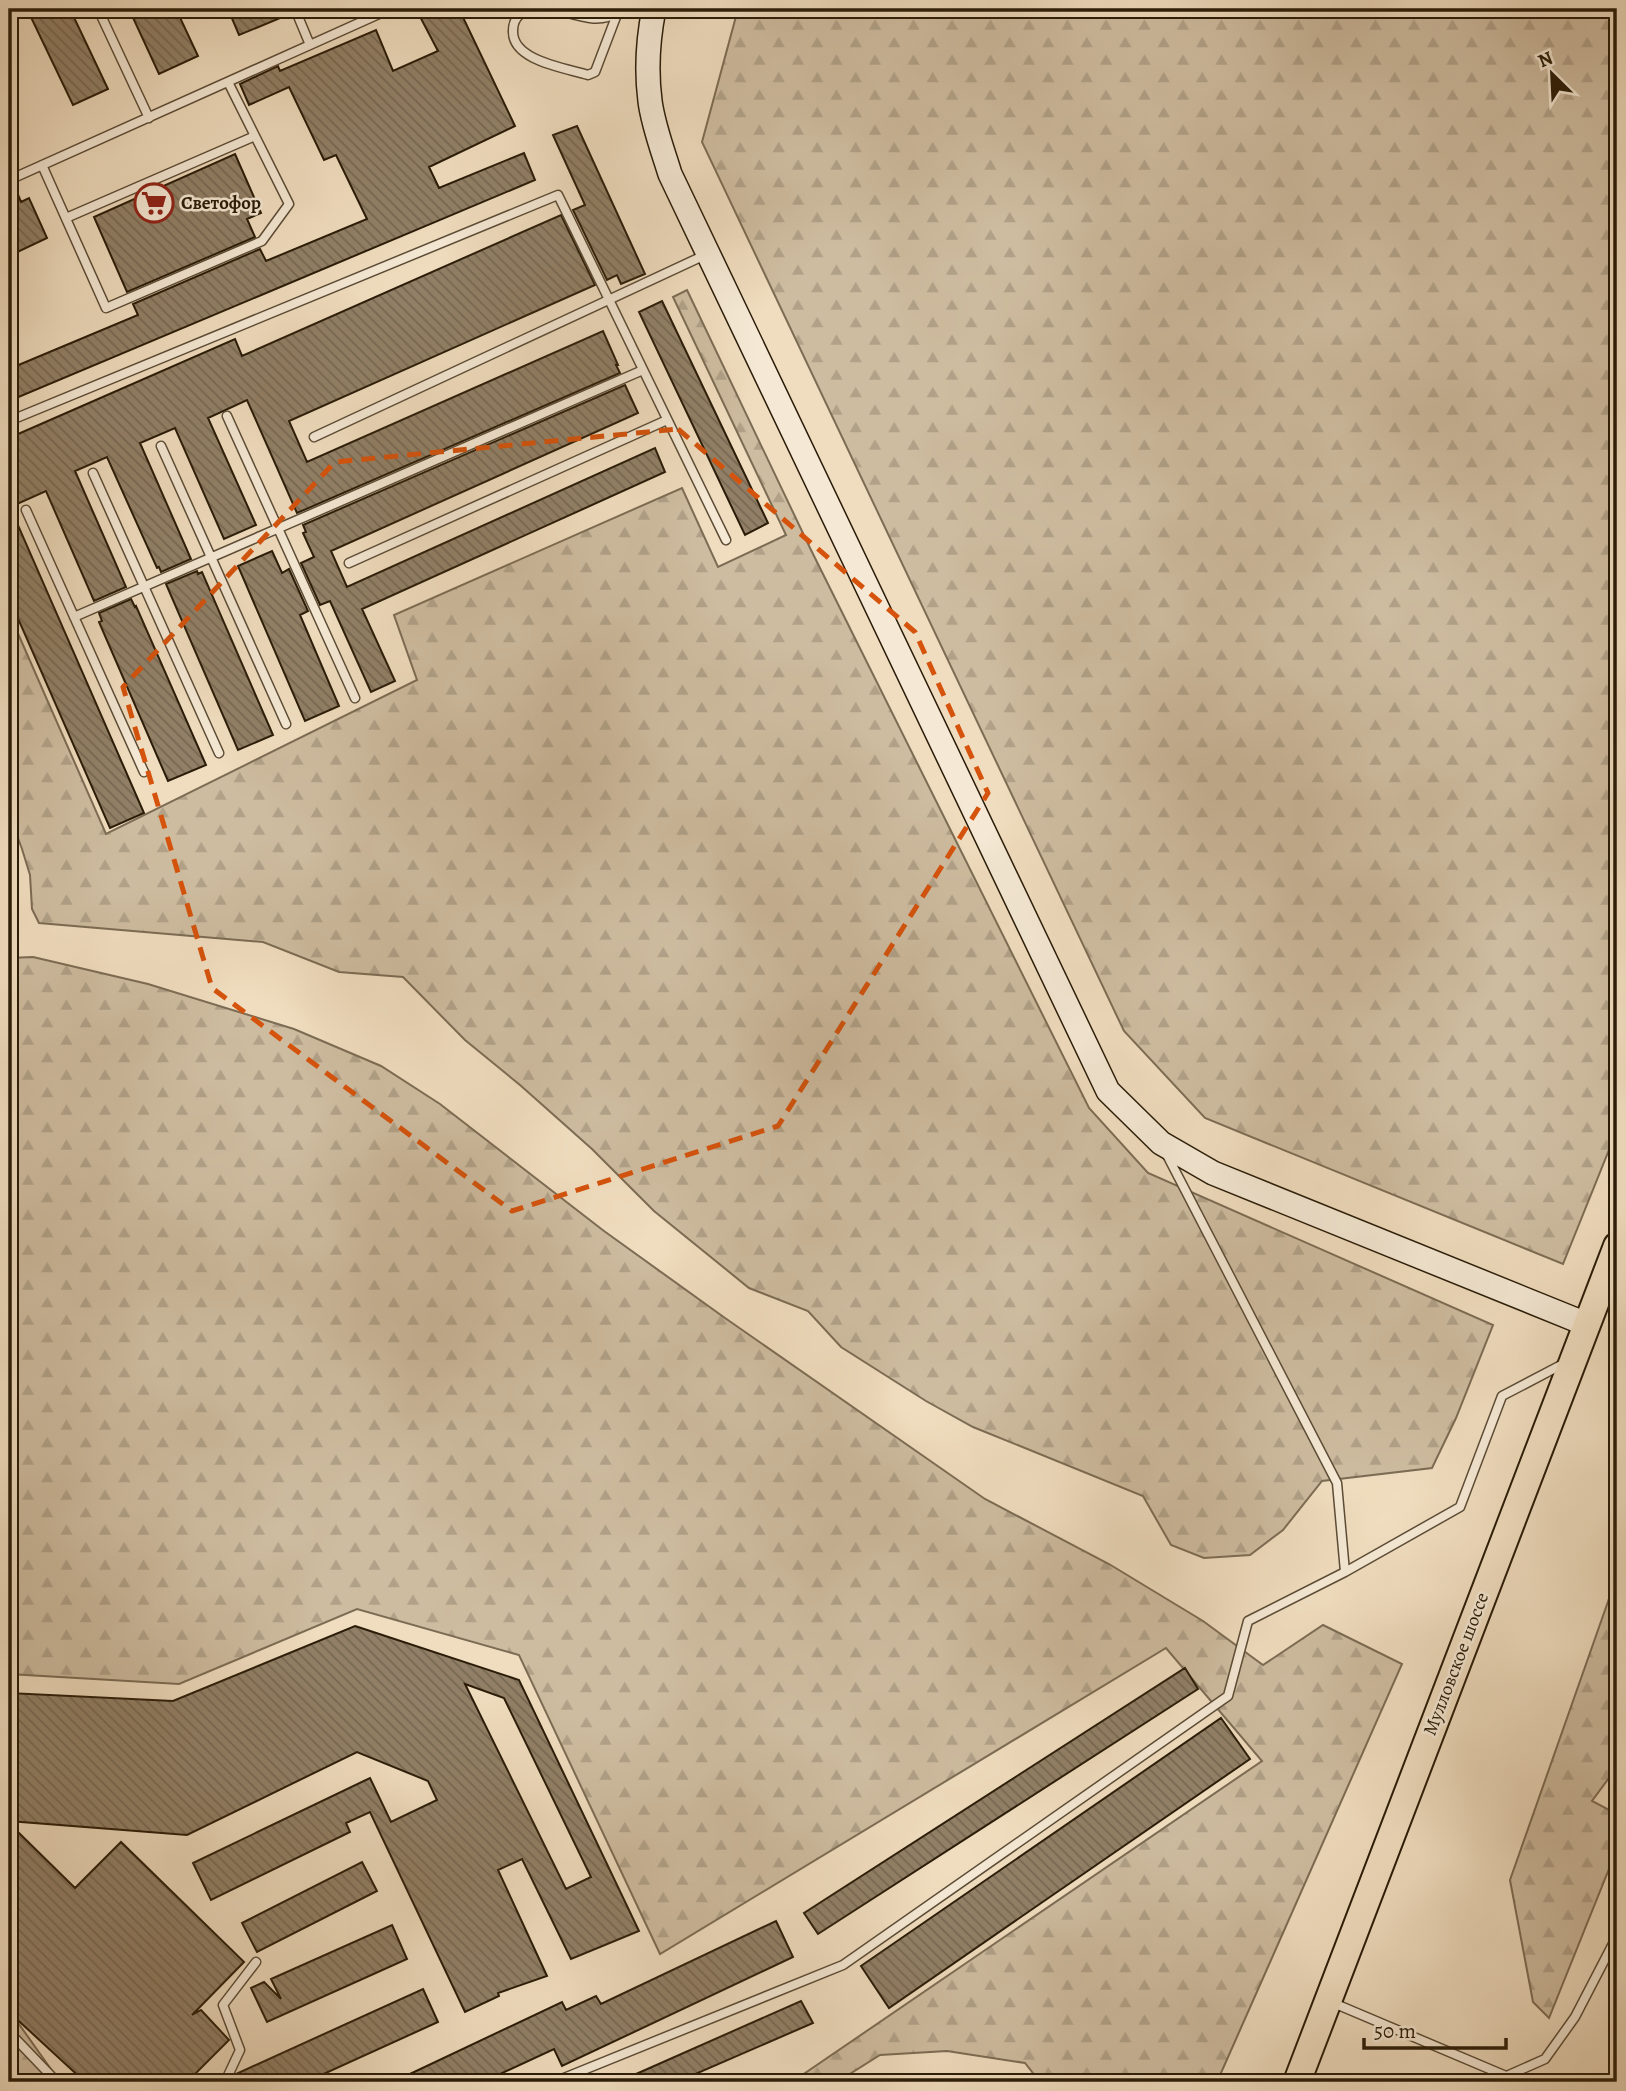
<svg xmlns="http://www.w3.org/2000/svg" width="1626" height="2091" viewBox="0 0 1626 2091" font-family="Alegreya,serif">
<defs>
<pattern id="forest-firs" width="22" height="20" patternUnits="userSpaceOnUse" patternTransform="scale(1.75)"><rect width="22" height="20" fill="#cebca0"/><path d="M5 1l3.5 6h-7zM16 11l3.5 6h-7z" fill="#b1a188"/></pattern>
<pattern id="building-back-hatch" width="6" height="6" patternUnits="userSpaceOnUse" patternTransform="scale(1.75)"><rect width="6" height="6" fill="#918067"/><path d="M-1 5l2 2M0 0l6 6M5-1l2 2" fill="none" stroke="#776853"/></pattern>
</defs>
<rect width="100%" height="100%" fill="#f0ddbf"/>
<filter id="stains"><feTurbulence type="fractalNoise" baseFrequency=".00286" numOctaves="4"/><feColorMatrix values="0 0 0 0 .2 0 0 0 0 .09 0 0 0 0 .02 0 0 0 .5 -.17"/></filter>
<radialGradient id="worn" r=".72"><stop offset=".6" stop-color="#630" stop-opacity="0"/><stop offset="1" stop-color="#630" stop-opacity=".3"/></radialGradient>
<path fill="url(#forest-firs)" stroke="#7c6c54" stroke-width="2" d="M738 9H1617V1130L1563 1264 1205 1118 1124 1031 702 142Z
M687 290 811 550 1089 1108 1148 1173 1493 1325 1456 1418 1432 1468 1322 1481 1283 1530 1250 1555 1204 1558 1171 1545 1143 1496 973 1427 926 1401 841 1347 808 1311 749 1288 654 1211 592 1149 520 1085 465 1040 403 977 339 972 263 942 39 923 32 909 30 875 22 849 9 814V613L106 834 417 680 394 615 682 488 718 567 786 535 673 297Z
M33 957 148 984 294 1029 381 1066 440 1104 604 1231 725 1318 985 1499 1109 1564 1203 1621 1263 1665 1323 1625 1402 1664 1217 2082H1040L1025 2063 947 2051 880 2055 837 2082H792L1262 1761 1166 1648 660 1954 519 1655 357 1609 179 1684 9 1674V958Z
M1617 1576V1767L1592 1801 1617 1814V1849L1549 2018 1533 2002 1510 1880Z
M9 2010 60 2082H9Z"/>
<path fill="url(#building-back-hatch)" stroke="#2a1c08" stroke-width="2" fill-rule="evenodd" d="M27 9H70L108 89 73 105Z
M129 9H176L198 56 159 74Z
M228 9H289L290 14 239 35Z
M416 9H459L515 126 429 167 439 188 524 153 535 180 9 401V369L138 315 133 304 260 249 266 261 367 219 336 155 324 160 289 87 249 105 240 84 278 66 280 71 376 30 393 71 438 51Z
M577 126 645 274 621 284 617 275 607 280 573 210 585 205 553 135Z
M235 154 261 213 247 219 255 237 127 292 94 217Z
M14 185 21 202 29 198 47 238 9 256V186Z
M561 215 595 285 289 421 307 462 603 331 618 365H616L620 373 297 513 247 400 208 418 256 525 224 539 175 428 140 443 191 559 161 572 159 567 157 568 107 457 75 471 126 587 94 601 46 491 10 507 144 813 110 828 9 598V438L235 339 242 356Z
M662 301 768 523 745 535 639 312Z
M625 385 638 413 331 551 347 587 655 448 665 472 362 609 395 681 371 692 330 601 320 605 301 563 314 557 303 533 306 532 303 525Z
M272 551 282 573 289 569 308 611 300 615 339 706 305 721 238 566Z
M197 571 198 574 202 572 273 735 238 750 166 584Z
M131 599 135 607 136 606 206 765 168 781 99 622 102 621 99 613Z
M355 1626 519 1680 639 1931 571 1959 522 1859 498 1870 547 1976 498 1993 499 1996 465 2012 370 1812 346 1823 350 1832 211 1900 193 1863 370 1778 391 1822 437 1800 428 1781 357 1752 187 1835 9 1821V1693L173 1701ZM465 1684 504 1698 591 1877 566 1889Z
M1185 1668 1198 1689 818 1934 804 1913Z
M1221 1718 1250 1759 889 2008 861 1966Z
M18 1832 75 1888 121 1842 244 1962 192 2015 201 2010 229 2040 187 2082H85L9 2012V1842Z
M362 1862 377 1891 257 1952 242 1923Z
M776 1921 793 1957 562 2066 554 2049 483 2082H393L562 2002 566 2010 596 1996 601 2004Z
M392 1925 407 1959 267 2022 251 1988 264 1982 281 1999 271 1979Z
M423 1989 438 2022 306 2082H232L236 2074Z
M801 2001 813 2023 677 2082H618Z"/>
<g fill="none" stroke-linecap="round" stroke-linejoin="round">
<g stroke="#5c4c36" stroke-width="11">
<path id="service" d="M98 9 149 118
M295 9 310 45
M527 9C518 15 513 20 513 31 512 61 566 68 588 75L595 72 619 9
M553 9C575 14 598 26 618 12
M42 165 106 308 262 241 289 204 228 82
M9 180 390 9
M66 218 255 136
M227 416 355 698
M9 421 558 195 726 540
M314 437 705 255
M161 446 286 724
M93 473 219 753
M26 510 144 772
M349 563 667 420
M74 617 643 370
M1345 1572 1460 1507 1502 1396 1563 1364
M1331 2002 1506 2076 1555 2082
M9 2032 57 2082
M1509 2075 1545 2059 1575 2017 1617 1936
M225 2082 240 2050 223 2005 256 1962
M554 2082 843 1965 1228 1696 1248 1621 1345 1572 1337 1483 1167 1155"/>
</g>
<g stroke="#2a1c08" stroke-width="26">
<path id="secondary" d="M654 9C648 39 646 70 650 101 653 125 663 151 670 174L1108 1091 1161 1143 1213 1173 1586 1324"/>
</g>
<g stroke="#2a1c08" stroke-width="30">
<path id="trunk" d="M1297 2082 1617 1246"/>
</g>
<use href="#service" stroke="#f5e9d5" stroke-width="8"/>
<use href="#secondary" stroke="#f5e9d5" stroke-width="23"/>
<use href="#trunk" stroke="#f0ddbf" stroke-width="26"/>
</g>
<path fill="none" stroke="#d5530c" stroke-width="5" stroke-dasharray="14 9" stroke-linejoin="round" d="M678 429 915 632 988 793 778 1126 512 1211 212 988 123 687 335 462Z"/>
<defs>
<g id="supermarket-ring" transform="scale(2.0125)"><circle r="9.5" fill="#f5e9d5" stroke="#8f2418" stroke-width="1.5"/><path d="M-6-5.5h2.5l.6 2H6L4.5 2H-2.5L-4.4-4H-6ZM-1.5 3.2a1.3 1.3 0 1 0 .1 0ZM3 3.2a1.3 1.3 0 1 0 .1 0Z" fill="#8f2418"/></g>
</defs>
<g fill-rule="evenodd">
<use href="#supermarket-ring" x="154" y="203"/>
</g>
<g text-anchor="middle" dominant-baseline="central" stroke-width="5" stroke-linejoin="round" paint-order="stroke">
<g font-size="19" font-weight="bold" fill="#2a1c08" stroke="#f5e9d5" text-anchor="start">
<text x="181" y="203">Светофор</text>
</g>
<g font-size="19" fill="#2a1c08" stroke="#f5e9d5">
<text transform="translate(1456 1664) rotate(-69)">Мулловское шоссе</text>
</g>
</g>
<rect width="1626" height="2091" fill="none" stroke="#f0ddbf" stroke-width="35"/>
<rect x="10" y="10" width="1605" height="2070" fill="none" stroke="#2a1c08" stroke-width="3.5"/>
<rect x="18" y="18" width="1591" height="2056" fill="none" stroke="#2a1c08" stroke-width="2"/>
<g transform="translate(1552 74) rotate(336)" stroke="#f5e9d5" stroke-width="5" paint-order="stroke">
<path d="M0-5L12 26L0 18L-12 26Z" fill="#2a1c08"/>
<text y="-10" font-size="19" font-weight="bold" text-anchor="middle" fill="#2a1c08">N</text>
</g>
<path d="M1364 2038v10h142v-10" fill="none" stroke="#2a1c08" stroke-width="3.5"/>
<text x="1374" y="2038" font-size="21" fill="#2a1c08" stroke="#f5e9d5" stroke-width="5" paint-order="stroke">50 m</text>
<rect width="100%" height="100%" filter="url(#stains)"/>
<rect width="100%" height="100%" fill="url(#worn)"/>
</svg>
